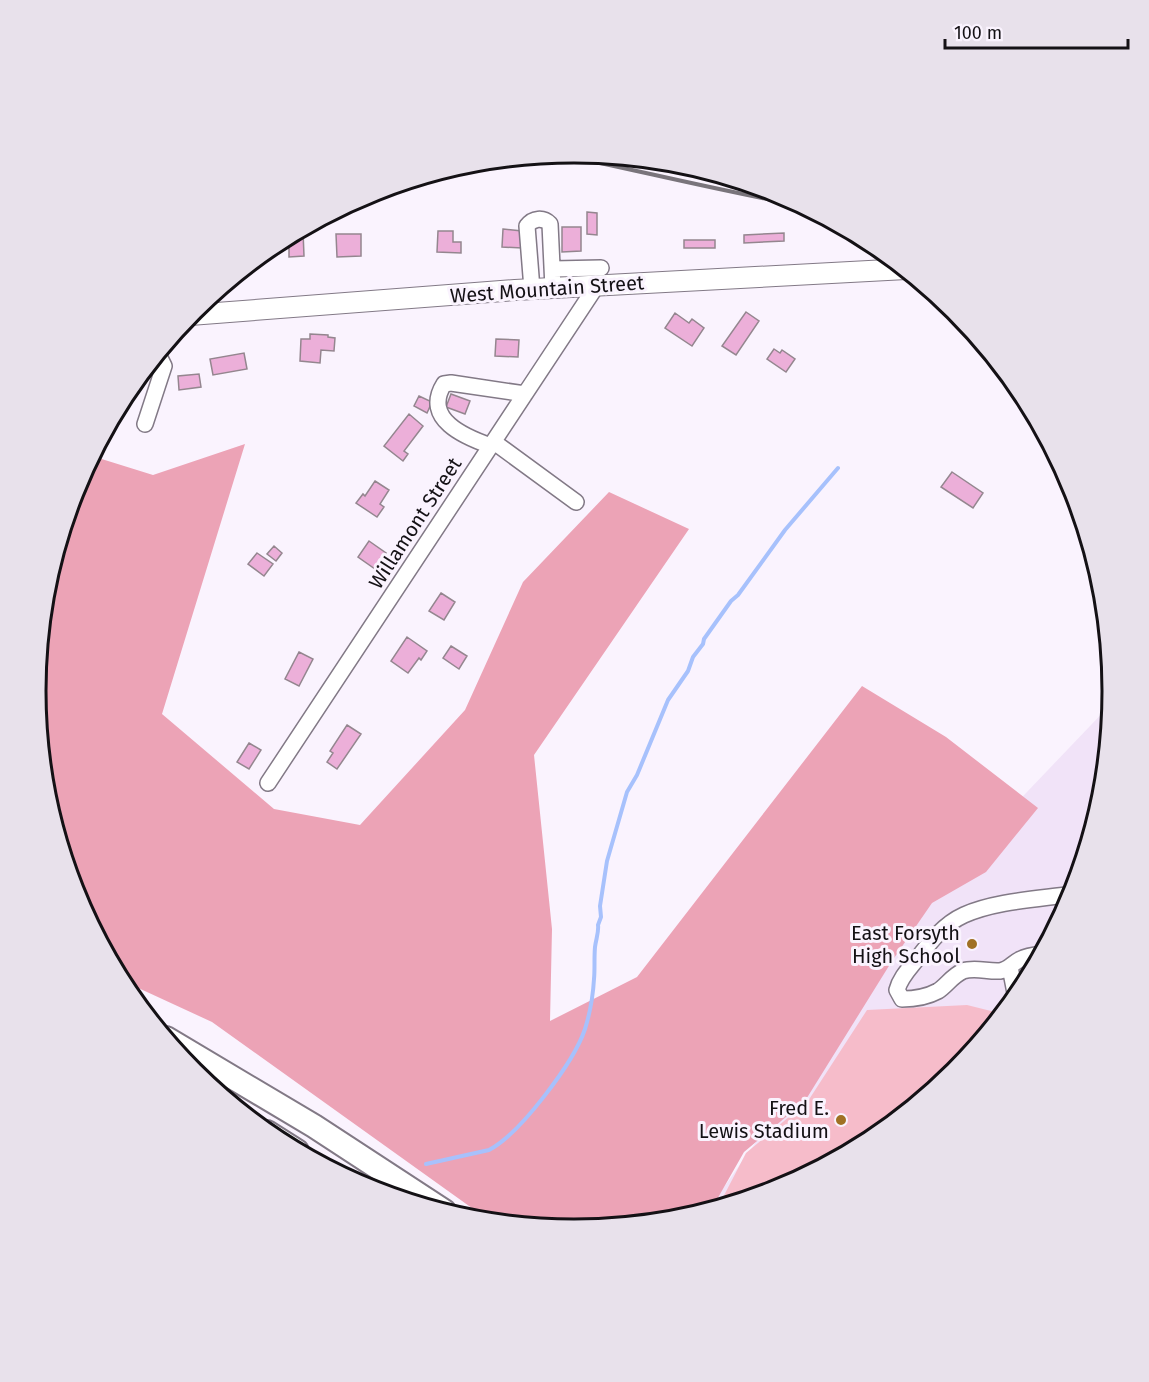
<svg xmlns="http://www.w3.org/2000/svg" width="1149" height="1382" viewBox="0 0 1149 1382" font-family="'Fira Sans',sans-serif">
<rect width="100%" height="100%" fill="#faf3fe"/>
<path fill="#f1e3f8" d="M1112 703 1103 796 1072 897 1022 990 955 1072 873 1139 780 1189 707 1211 939 884Z"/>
<path fill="#f6bcca" d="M967 1005 1003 1014 955 1072 873 1139 780 1189 718 1207 746 1153 808 1101 867 1010Z"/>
<path fill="#eca3b6" d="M245 444 162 714 274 809 360 825 465 710 523 582 609 492 689 529 534 755 552 929 550 1021 637 977 862 686 946 737 1038 808 986 872 932 903 892 961 805 1101 744 1152 711 1210 679 1219 574 1229 490 1221 212 1022 121 980 77 897 46 796 36 691 46 586 77 485 92 456 153 475Z"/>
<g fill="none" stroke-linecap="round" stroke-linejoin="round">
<path stroke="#a7c1fc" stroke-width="4" d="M45 784 47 782
M426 1164 489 1150C520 1134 574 1062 585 1029 590 1013 593 996 594 979 595 969 594 958 595 947 596 939 599 932 598 925L601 917 600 906 607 861 627 792 637 775 668 700 688 671 693 657 703 644 704 639 731 601 738 595 785 530 838 468"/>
</g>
<path fill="#ecafd9" stroke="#94868f" stroke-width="1.5" d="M587 212 597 213V235L587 234Z
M562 227H581V251L562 252Z
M503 229 522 231V248L502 247Z
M298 231H303L304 256 289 257V236Z
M438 231H453V242H461V253L437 252Z
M784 233V241L744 243V235Z
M336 234H361V256L337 257Z
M684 240H715V248H684Z
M746 312 759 321 736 355 722 346Z
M675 313 689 323 692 319 704 328 692 346 665 328Z
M310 334 328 335V337L335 338 334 351 321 350 320 363 300 361 301 339H310Z
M496 339 519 340 518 357 495 356Z
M774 349 780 353 782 350 795 359 786 372 767 359Z
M244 353 247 369 213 375 210 359Z
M199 374 201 387 179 390 178 376Z
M451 394 470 401 465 414 446 407Z
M419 396 432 402 427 413 414 406Z
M409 414 423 426 404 451 408 454 403 461 384 446Z
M952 472 983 493 973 508 941 487Z
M375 481 389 490 380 504 384 507 377 517 356 503 363 494 365 496Z
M369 541 386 553 375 569 358 557Z
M274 546 282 553 276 561 267 554Z
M257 553 273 564 264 576 248 564Z
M441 593 455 602 444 620 429 611Z
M407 637 427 651 421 660 419 658 408 673 391 661Z
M451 646 467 656 459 669 443 658Z
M299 652 313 659 299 686 285 679Z
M347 725 361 734 337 769 327 762 333 753 330 751Z
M249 743 261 750 249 769 237 762Z
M1035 965 1026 984 1023 968Z"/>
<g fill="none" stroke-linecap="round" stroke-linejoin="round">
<g stroke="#827986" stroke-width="18">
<path id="minor" d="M553 269 601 268
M532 289 527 226C533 218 543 217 550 224L553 288
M145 424 164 366 158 354
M494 442 576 502
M491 446C465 437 422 419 444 384L451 383 525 394
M268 783 597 285
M1042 954C1034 955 1026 956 1019 960 1013 963 1008 970 1000 971 988 972 975 967 963 971 952 976 947 985 938 991 927 997 914 999 902 999L897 990C900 978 909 969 917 959 930 942 944 924 964 915 995 901 1039 899 1073 894
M1010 967 1016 998"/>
</g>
<g stroke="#827986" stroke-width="22">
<path id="major" d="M190 315 515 290 906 269"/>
</g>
<g stroke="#827986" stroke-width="26">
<path id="highway" d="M166 1038 314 1126 444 1211
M267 1132 297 1151"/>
</g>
<use href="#minor" stroke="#fff" stroke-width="15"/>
<use href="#major" stroke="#fff" stroke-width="20"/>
<use href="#highway" stroke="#fff" stroke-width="22"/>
<path stroke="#79747b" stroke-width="4" d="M558 154C640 171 721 191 803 206"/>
</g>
<g fill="#a07124" stroke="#faf3fe" stroke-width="2">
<circle cx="972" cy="944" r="6"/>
<circle cx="841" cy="1120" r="6"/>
</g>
<g text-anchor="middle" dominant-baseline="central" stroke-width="6" stroke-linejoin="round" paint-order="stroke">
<g font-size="20" fill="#141115" stroke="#faf3fe">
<text transform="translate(547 289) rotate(-4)">West Mountain Street</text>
<text transform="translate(415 523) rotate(-57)">Willamont Street</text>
</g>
<g font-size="20" fill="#141115" stroke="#faf3fe" text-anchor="end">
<text x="960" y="933">East Forsyth<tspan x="960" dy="23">High School</tspan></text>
<text x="829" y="1108">Fred E.<tspan x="829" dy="23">Lewis Stadium</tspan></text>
</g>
</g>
<path d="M0 0H1149V1382H0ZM46 691a528 528 0 1 1 1056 0a528 528 0 1 1-1056 0Z" fill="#e8e1eb" fill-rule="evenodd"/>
<path fill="none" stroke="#141115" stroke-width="3" d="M46 691a528 528 0 1 1 1056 0a528 528 0 1 1-1056 0Z"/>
<path d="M945 39v9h183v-9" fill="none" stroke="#141115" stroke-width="3"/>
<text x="954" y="39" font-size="18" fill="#141115" stroke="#faf3fe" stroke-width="4.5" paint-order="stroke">100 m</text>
</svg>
